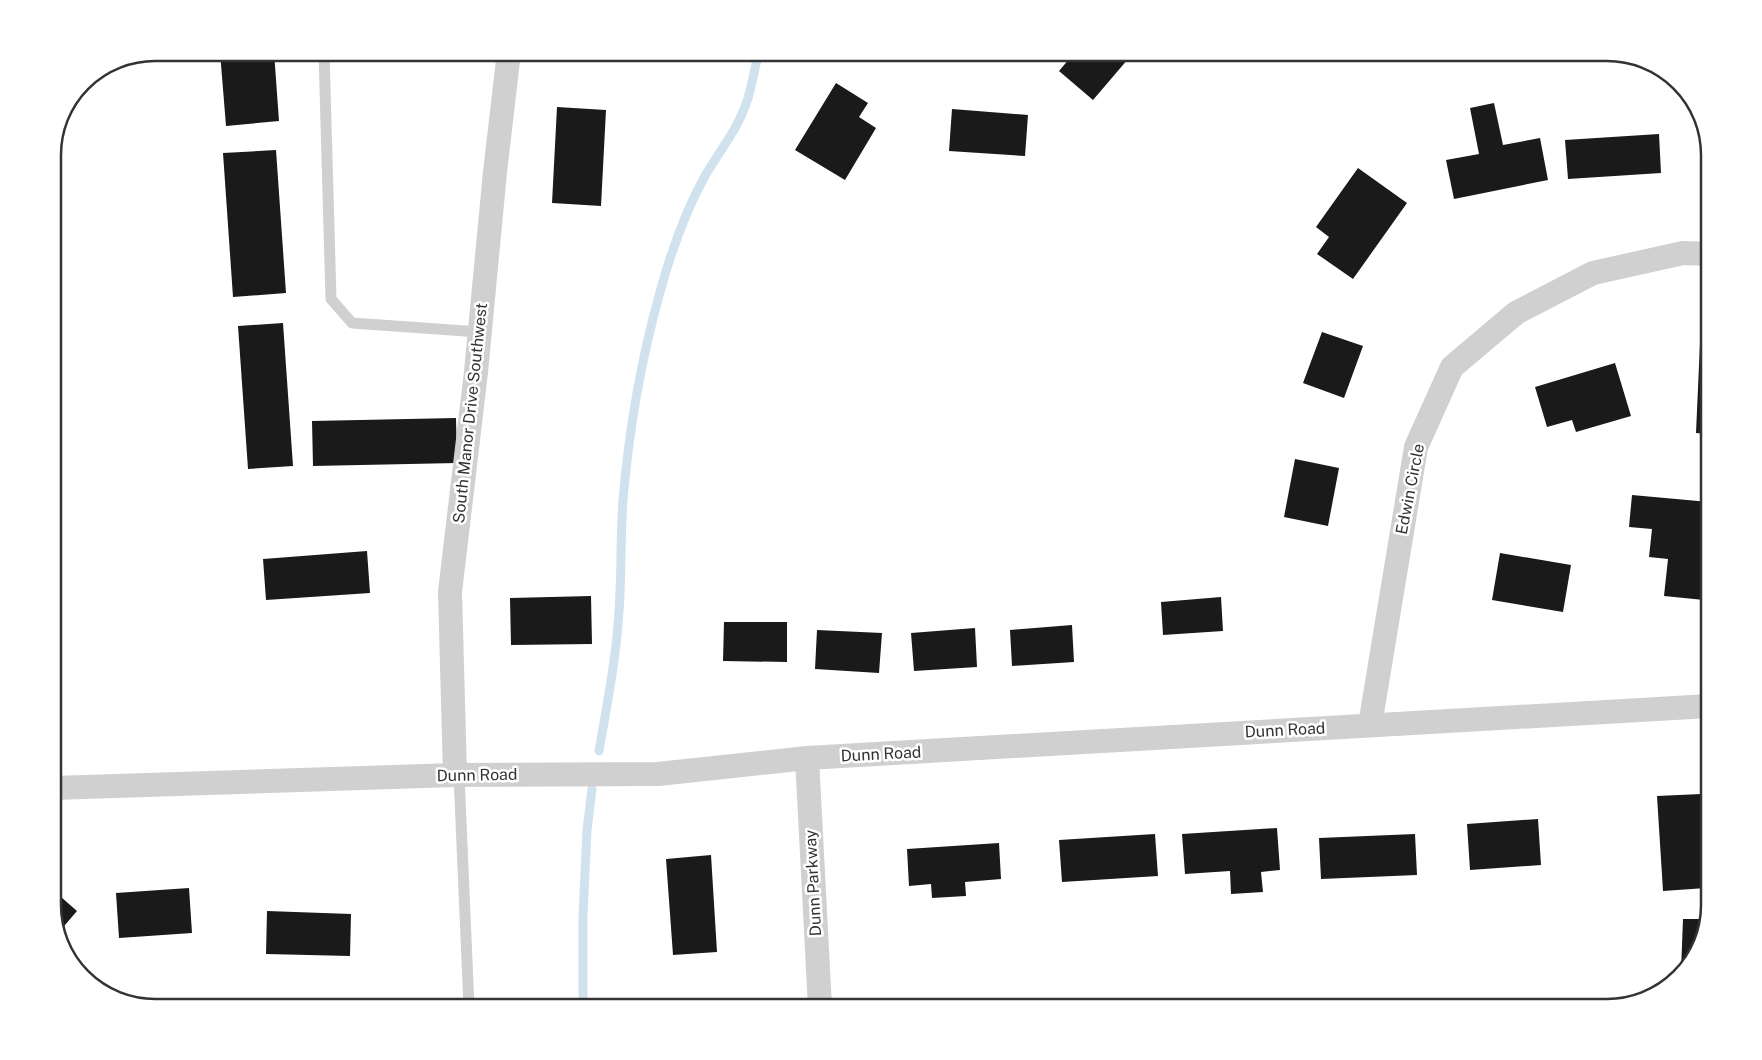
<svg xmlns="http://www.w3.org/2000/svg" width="1762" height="1060" viewBox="0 0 1762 1060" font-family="'Public Sans',sans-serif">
<rect width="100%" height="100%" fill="#fff"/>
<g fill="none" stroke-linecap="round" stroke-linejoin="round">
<path stroke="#cfe2ee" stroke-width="9" d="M599 751C606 709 615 667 618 624 622 583 620 541 623 500 629 429 641 360 660 292 671 252 685 212 705 176 719 152 737 130 746 104 752 88 754 69 759 52
M583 1007V915L587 830 592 789"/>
</g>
<path fill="#1a1a1a" d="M220 52H274L279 121 226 126Z
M1075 52H1134L1093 100 1059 71Z
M836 83 868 103 859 117 876 128 845 180 795 150Z
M1494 103 1503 145 1540 138 1548 180 1454 199 1446 160 1479 154 1470 108Z
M557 107 606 110 601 206 552 203Z
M952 109 1028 115 1025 156 949 151Z
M1659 134 1661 173 1568 179 1565 140Z
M276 150 286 293 233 297 223 153Z
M1358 168 1407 203 1353 279 1317 254 1329 237 1316 227Z
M283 323 293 466 248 469 238 326Z
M1322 332 1363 346 1344 398 1303 383Z
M1700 343H1709V434L1696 433Z
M1615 363 1631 416 1576 432 1572 420 1547 427 1535 387Z
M456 418 457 463 313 466 312 421Z
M1295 459 1339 468 1328 526 1284 517Z
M1632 495 1709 502V547L1704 600 1664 596 1668 559 1649 557 1652 529 1629 527Z
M367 551 370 593 266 600 263 559Z
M1500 553 1571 565 1563 612 1492 600Z
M591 596 592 644 511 645 510 598Z
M1221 597 1223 631 1163 635 1161 602Z
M724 622H787V662L723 661Z
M1072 625 1074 662 1012 666 1010 630Z
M975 628 977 667 914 671 911 633Z
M817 630 882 633 879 673 815 669Z
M1701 794 1706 888 1663 891 1657 796Z
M1538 819 1541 865 1470 870 1467 824Z
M1277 828 1280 870 1261 872 1263 892 1231 894 1230 871 1185 874 1182 834Z
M1155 834 1158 876 1062 882 1059 840Z
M1415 834 1417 875 1321 879 1319 838Z
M999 843 1001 879 965 882 966 896 932 898 931 884 909 886 907 849Z
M711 855 717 952 673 955 666 859Z
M189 888 192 933 119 938 116 893Z
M53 890 77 911 59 932 53 911Z
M267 911 351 914 350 956 266 954Z
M1683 919H1706L1696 956 1681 971Z"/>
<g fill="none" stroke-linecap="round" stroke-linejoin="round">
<path stroke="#d0d0d0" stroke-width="11" d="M324 52 331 299 352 323 480 332
M459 775 469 1007"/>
<path stroke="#d0d0d0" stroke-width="24" d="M1370 725 1416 447 1452 367 1516 313 1593 273 1683 253 1709 254
M807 758 820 1007
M455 775 450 592 476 372 495 172 509 52
M53 788 455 775 658 774 807 758 1709 706"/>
</g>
<g text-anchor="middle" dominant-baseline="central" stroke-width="5" stroke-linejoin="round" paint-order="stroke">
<g font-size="16" fill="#333" stroke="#fff">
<text transform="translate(470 413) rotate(-84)">South Manor Drive Southwest</text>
<text transform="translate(1410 489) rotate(-79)">Edwin Circle</text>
<text transform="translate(1285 730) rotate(-3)">Dunn Road</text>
<text transform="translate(881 754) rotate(-3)">Dunn Road</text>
<text transform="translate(477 775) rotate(-1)">Dunn Road</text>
<text transform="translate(813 883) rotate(-93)">Dunn Parkway</text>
</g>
</g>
<path d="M0 0H1762V1060H0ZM155 61H1607A94 94 0 0 1 1701 155V905A94 94 0 0 1 1607 999H155A94 94 0 0 1 61 905V155A94 94 0 0 1 155 61Z" fill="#fff" fill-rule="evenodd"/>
<path fill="none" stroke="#333" stroke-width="2.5" d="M155 61H1607A94 94 0 0 1 1701 155V905A94 94 0 0 1 1607 999H155A94 94 0 0 1 61 905V155A94 94 0 0 1 155 61Z"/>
</svg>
